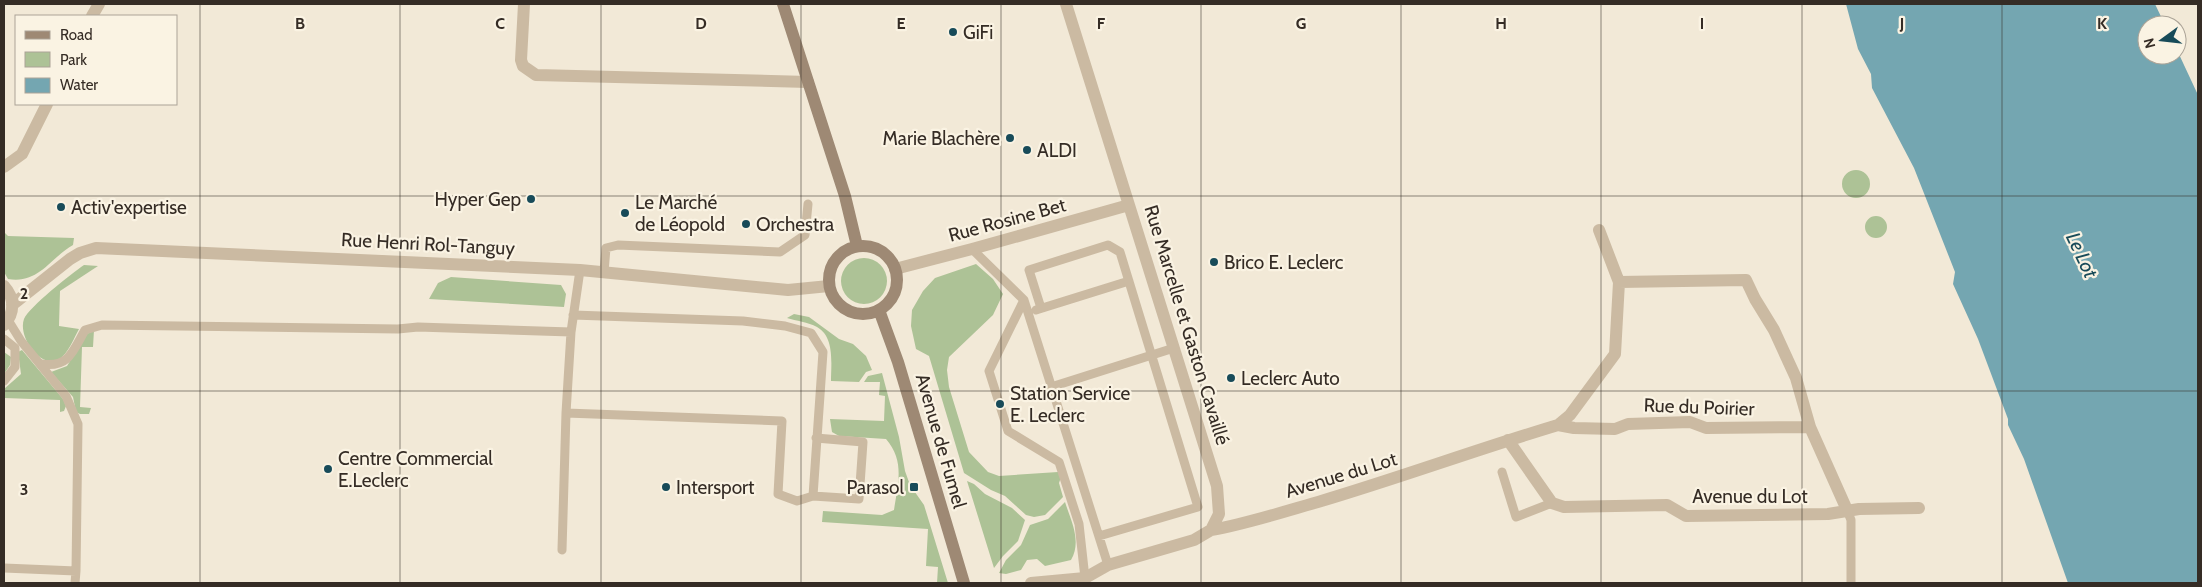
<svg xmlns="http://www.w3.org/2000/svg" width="2202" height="587" viewBox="0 0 2202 587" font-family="Cabin,sans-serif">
<rect width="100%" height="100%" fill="#f2e9d7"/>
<path fill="#adc296" d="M1842 184a14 14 0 1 1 28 0a14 14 0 1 1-28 0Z
M1865 227a11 11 0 1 1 22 0a11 11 0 1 1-22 0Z
M4 232 8 236 74 238 73 245C49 259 39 284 8 279L4 272Z
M841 281a23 23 0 1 1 46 0a23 23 0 1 1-46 0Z
M976 264 993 279 1003 294 993 315 949 357 947 370 949 387 969 452 988 472 999 476 1058 472 1061 477 1059 483 1063 497 1045 515 1034 517 1026 515 1005 496 991 490 964 473 929 356 916 349 911 326 912 310 923 291 935 278Z
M84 265 98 266 60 291 59 326 79 329C74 338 70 349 63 356 44 375 17 338 24 319 29 307 72 273 84 265Z
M451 277 561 285 566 294 564 307 429 299 438 283Z
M794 314 809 317 839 339 853 344 866 356 872 370 866 372 859 382 831 381C831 364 835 337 817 327 808 322 796 321 787 318Z
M94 330 93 347H82L80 407 91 408 89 414H80L76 412 73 397 51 372 67 366 87 334Z
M22 350 63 399 66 406 64 411 60 412V400L4 398V389L21 374 18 352Z
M4 352 11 357 10 365 4 374Z
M882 373 899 437 905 471 910 485 924 505 948 583H937L938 567 926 566 928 529 822 522 823 511 882 515 894 510C898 483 905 461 886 439L839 436 832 432 830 419 884 421 885 396 879 395 880 382H864L868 376Z
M967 481 974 484 985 494 1012 508 1025 520 1018 541 1003 556 994 568Z
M1065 502C1071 521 1082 541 1071 560L1045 566 1037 559 1027 560 1021 570 1006 574 999 573 1006 560 1021 545 1030 525 1048 519Z"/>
<path fill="#74a6b1" d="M1846 4H2155L2165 25H2147V55H2177V50L2198 95V583H2068L2024 459 2008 425V419L1978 339 1953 284 1955 272 1914 168 1872 88 1871 74 1858 49Z"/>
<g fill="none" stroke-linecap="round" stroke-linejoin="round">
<path stroke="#cbbaa2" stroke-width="9" d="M972 249 1024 300 1108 565
M604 272 606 248 618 245 780 252 805 235 808 204
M1024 300 989 371 1008 431 1059 462 1079 524 1085 578
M1041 308 1029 270 1108 245 1120 252 1198 507 1099 536
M1036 310 1129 281
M573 315 743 321 785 326 811 333 823 352 813 496
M4 339 15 348V367L4 381
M42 364C69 368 73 351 85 330L102 325 398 329 418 327 571 332
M1051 387 1174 348
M566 413 782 421 778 494 797 501 813 496 859 499 863 442 816 438
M1502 472 1516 517 1552 503
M1847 510 1851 520V583
M562 550 566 413 571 332 580 270
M4 568 76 571 78 424 66 396 21 341 8 320
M75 583 76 571"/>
<path stroke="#cbbaa2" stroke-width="12" d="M524 4 521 60 523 66 536 75 808 82
M1066 4 1217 486 1219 514 1211 530 1194 540 1108 565 1085 578
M92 16 99 4
M4 167 22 154 47 104
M895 269 972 249 1129 205
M1619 282 1746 280 1755 299 1774 330 1796 378 1810 427 1847 510
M1558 425 1574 428 1615 429 1628 424 1690 422 1706 428 1810 427
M1508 440 1552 503 1564 507 1667 505 1686 516 1828 514 1859 509 1919 508
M1211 530C1247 524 1282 512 1318 502 1399 478 1478 449 1558 425L1570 415 1615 354 1619 282 1599 230
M1031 583 1085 578 1079 583"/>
<path stroke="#cbbaa2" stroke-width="12" d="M4 286C15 298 15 313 4 325
M12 305 70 259 80 253 96 248 580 270 788 290 829 286"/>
<path stroke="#9e8974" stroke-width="12" d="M783 4 845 196 857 246
M829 280a34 34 0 1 1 68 0a34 34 0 1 1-68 0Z
M879 310 898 362 964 583"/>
</g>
<path fill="none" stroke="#352c25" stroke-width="1" stroke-opacity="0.55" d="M200 4V583M400 4V583M601 4V583M801 4V583M1001 4V583M1201 4V583M1401 4V583M1601 4V583M1802 4V583M2002 4V583M4 196H2198M4 391H2198"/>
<g fill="#184b59" stroke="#faf3e3" stroke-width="2">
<circle cx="953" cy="32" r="5"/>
<circle cx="1010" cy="138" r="5"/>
<circle cx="1027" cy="150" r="5"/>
<circle cx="531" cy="199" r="5"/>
<circle cx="61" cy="207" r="5"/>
<circle cx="625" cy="213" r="5"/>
<circle cx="746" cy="224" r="5"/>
<circle cx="1214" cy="262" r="5"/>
<circle cx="1231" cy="378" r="5"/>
<circle cx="1000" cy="404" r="5"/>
<circle cx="328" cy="469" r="5"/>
<circle cx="666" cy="487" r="5"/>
<rect x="909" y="482" width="10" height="10" rx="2.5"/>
</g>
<g text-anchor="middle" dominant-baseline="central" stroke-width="4.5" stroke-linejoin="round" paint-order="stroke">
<g font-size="19" fill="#352c25" stroke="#faf3e3" text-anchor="start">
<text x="963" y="32">GiFi</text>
<text x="1000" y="138" text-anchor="end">Marie Blachère</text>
<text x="1037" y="150">ALDI</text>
<text x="521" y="199" text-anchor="end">Hyper Gep</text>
<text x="635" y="202">Le Marché<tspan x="635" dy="22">de Léopold</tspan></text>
<text x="71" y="207">Activ'expertise</text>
<text x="756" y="224">Orchestra</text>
<text x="1224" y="262">Brico E. Leclerc</text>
<text x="1241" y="378">Leclerc Auto</text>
<text x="1010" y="393">Station Service<tspan x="1010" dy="22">E. Leclerc</tspan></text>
<text x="338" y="458">Centre Commercial<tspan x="338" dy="22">E.Leclerc</tspan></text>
<text x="676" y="487">Intersport</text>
<text x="904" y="487" text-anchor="end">Parasol</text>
</g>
<g font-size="19" fill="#352c25" stroke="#faf3e3">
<text transform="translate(1007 220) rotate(-15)">Rue Rosine Bet</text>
<text transform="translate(428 244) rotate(3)">Rue Henri Rol-Tanguy</text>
<text transform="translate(1187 325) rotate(73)">Rue Marcelle et Gaston Cavaillé</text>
<text transform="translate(1699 407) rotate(2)">Rue du Poirier</text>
<text transform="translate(941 441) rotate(74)">Avenue de Fumel</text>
<text transform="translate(1341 475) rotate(-17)">Avenue du Lot</text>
<text x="1750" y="496">Avenue du Lot</text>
</g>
<g font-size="20" font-style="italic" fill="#184b59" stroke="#faf3e3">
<text transform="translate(2082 255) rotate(65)">Le Lot</text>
</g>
</g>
<g font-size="16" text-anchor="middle" font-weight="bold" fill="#352c25" stroke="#faf3e3" stroke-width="4.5" stroke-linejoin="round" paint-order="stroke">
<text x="300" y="29">B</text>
<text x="500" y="29">C</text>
<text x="701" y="29">D</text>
<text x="901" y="29">E</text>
<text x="1101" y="29">F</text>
<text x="1301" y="29">G</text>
<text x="1501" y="29">H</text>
<text x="1702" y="29">I</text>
<text x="1902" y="29">J</text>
<text x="2102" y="29">K</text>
<text x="24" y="299">2</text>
<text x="24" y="495">3</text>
</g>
<rect width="2202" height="587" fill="none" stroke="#352c25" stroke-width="10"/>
<rect x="15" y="15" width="162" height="90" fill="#faf3e3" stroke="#aba397"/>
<rect x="25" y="31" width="25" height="8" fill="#9e8974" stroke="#aba397"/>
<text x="60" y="40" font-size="15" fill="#352c25">Road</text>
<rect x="25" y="52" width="25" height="15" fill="#adc296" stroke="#aba397"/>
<text x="60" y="65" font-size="15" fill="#352c25">Park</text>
<rect x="25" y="78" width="25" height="15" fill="#74a6b1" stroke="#aba397"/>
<text x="60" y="90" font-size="15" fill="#352c25">Water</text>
<g transform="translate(2162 40) rotate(255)"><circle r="24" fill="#faf3e3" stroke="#aba397"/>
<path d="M0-4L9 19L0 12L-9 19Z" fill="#184b59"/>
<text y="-8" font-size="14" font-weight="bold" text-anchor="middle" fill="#352c25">N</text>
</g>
</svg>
